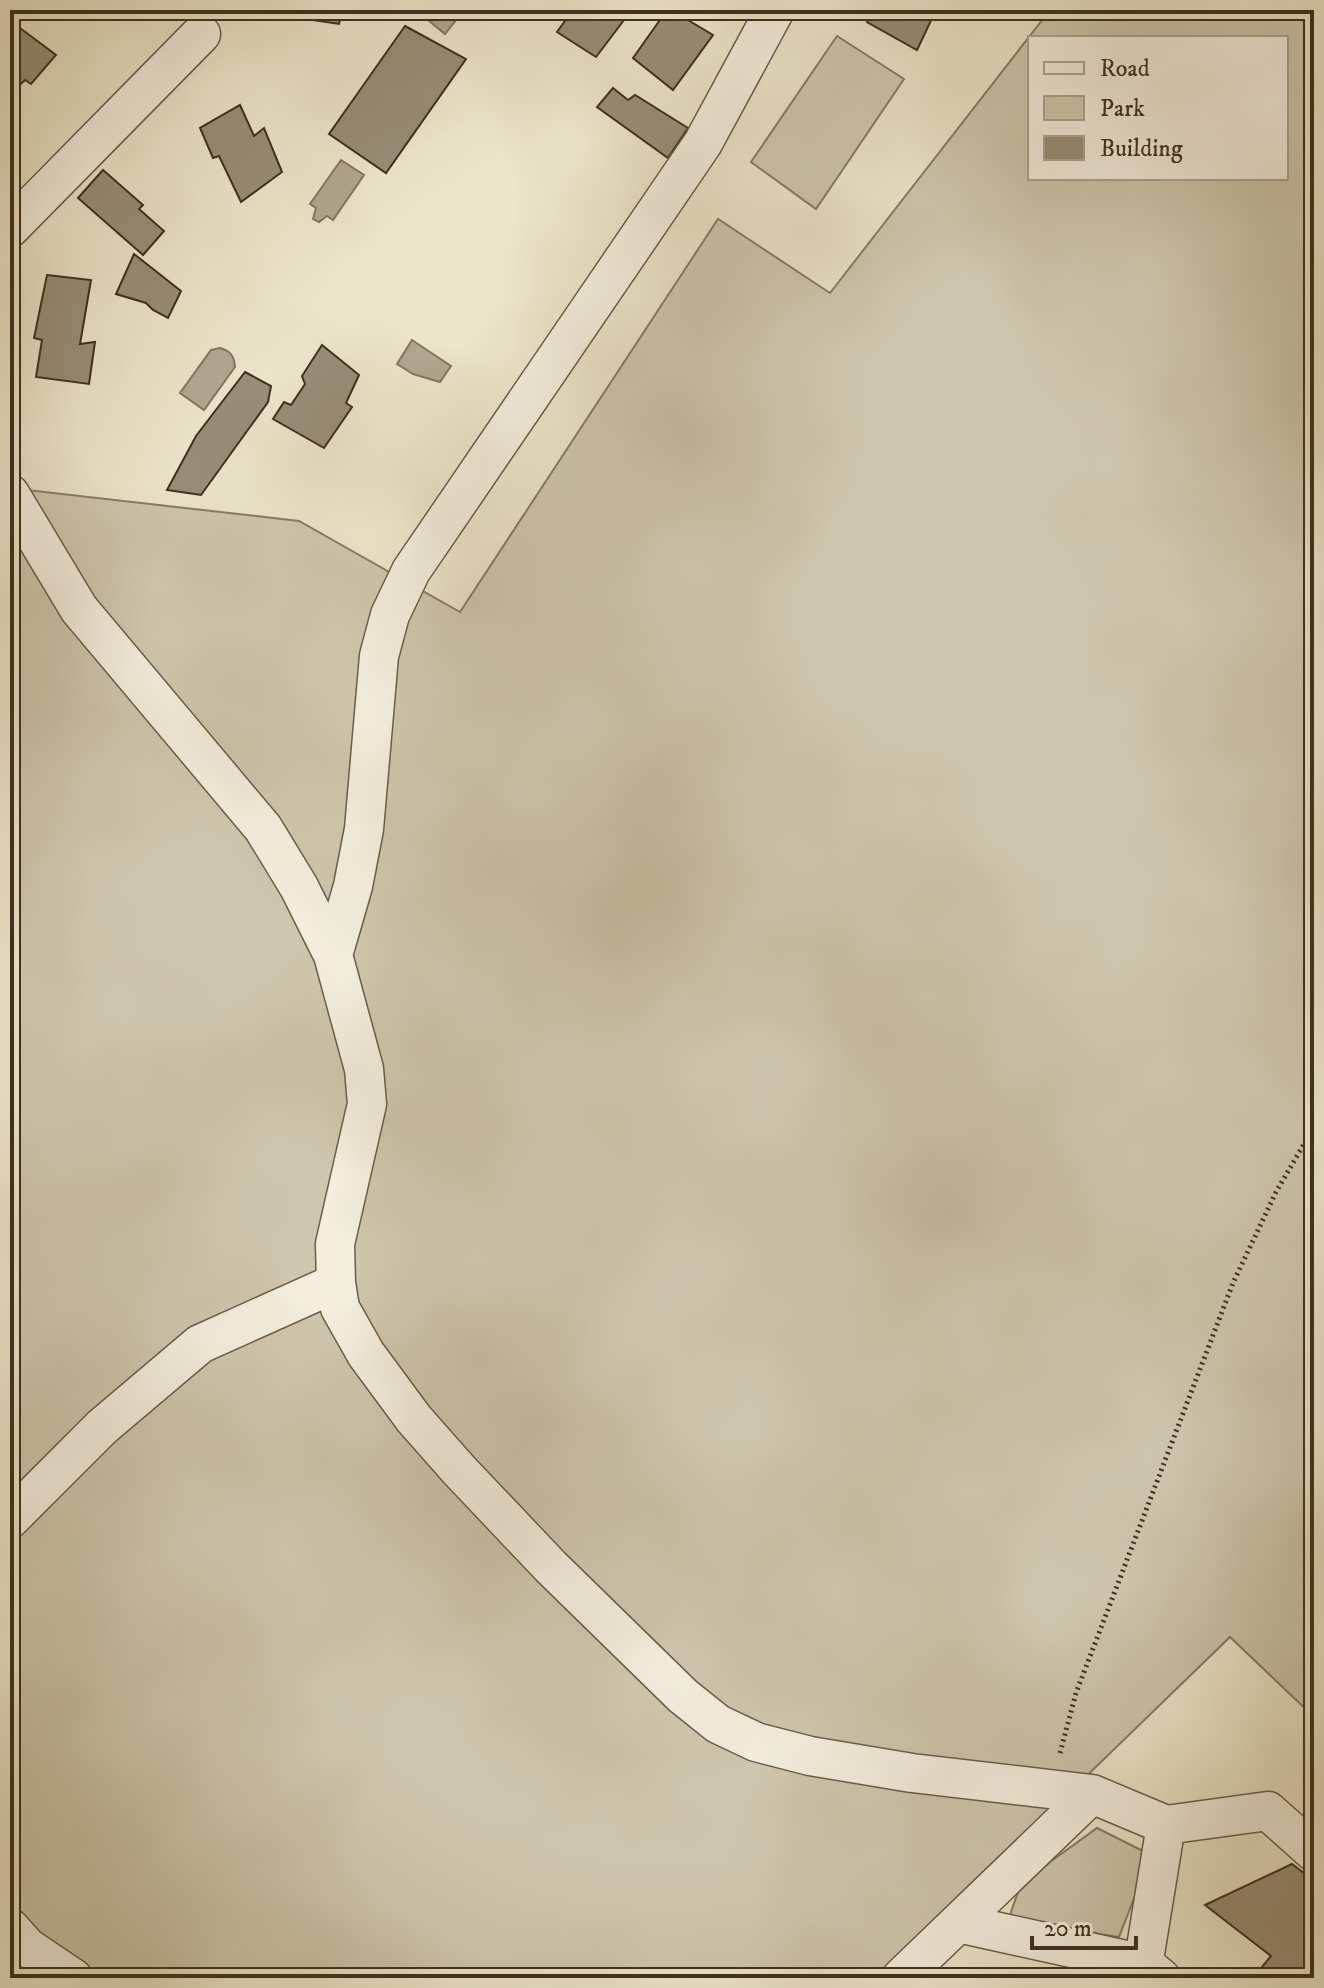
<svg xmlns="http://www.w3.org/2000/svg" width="1324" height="1988" viewBox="0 0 1324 1988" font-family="'IM FELL DW Pica',serif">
<rect width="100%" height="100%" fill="#ece5ca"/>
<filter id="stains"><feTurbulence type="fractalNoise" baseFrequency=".0025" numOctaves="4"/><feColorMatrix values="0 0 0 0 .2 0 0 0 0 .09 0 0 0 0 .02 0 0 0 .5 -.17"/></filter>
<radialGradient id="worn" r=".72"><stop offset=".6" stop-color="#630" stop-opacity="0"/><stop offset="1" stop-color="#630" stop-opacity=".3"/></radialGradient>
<path fill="#cec6ad" stroke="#867b66" stroke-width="2" fill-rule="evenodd" d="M1050 10H1314V1717L1230 1637 878 1978H10V488L299 521 460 612 718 219 830 293ZM1030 38H1286V178H1030Z
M837 36 904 79 816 209 751 162Z
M1097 1828 1151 1855 1119 1937 1008 1921 1021 1883Z"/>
<path fill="#b1a790" stroke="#837763" stroke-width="2" d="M416 10H461L463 11 445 34Z
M341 160 364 175 333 220 327 216 319 222 313 219 316 208 310 204Z
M412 340 451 366 440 382 413 374 397 364Z
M220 348C230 351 234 355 235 367L204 410 180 393 211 350Z"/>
<path fill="#988e78" stroke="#3e301f" stroke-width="2" d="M287 10H343L339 24 285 16Z
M566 10H608L624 20 596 57 557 32 567 18Z
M667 10H671L713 35 673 90 633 58Z
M874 10H936L917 50 867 22Z
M405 26 466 59 386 173 329 134Z
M20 28 56 55 31 84 25 80 13 91 10 88V33L13 35Z
M613 88 628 100 635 95 688 128 668 158 597 107Z
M240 105 254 136 264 128 282 172 241 202 219 156 213 158 200 128Z
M103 170 143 205 139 209 164 231 143 255 78 198Z
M134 254 181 291 168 318 153 310 146 303 116 294Z
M47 275 91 280 80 344 95 342 89 384 36 377 42 340 34 338Z
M322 345 359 375 346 403 352 407 324 448 273 419 284 402 291 405 305 384 302 376Z
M245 372 271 386 268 402 201 495 167 490 196 436Z
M1292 1864 1314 1881V1978H1253L1271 1956 1205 1905Z"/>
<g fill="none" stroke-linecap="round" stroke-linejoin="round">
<g stroke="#6a5d4a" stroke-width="41">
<path id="minor" d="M10 228 201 34
M10 494 79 609 263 828 299 887 333 955 364 1069 367 1104 335 1244 336 1283 340 1308 366 1354 414 1419 459 1470 551 1567 683 1696 718 1724 756 1742 810 1756 912 1773 1092 1794 1166 1825 1268 1811 1314 1852
M333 955 353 886 364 829 379 656 390 615 411 571 703 143 775 10
M10 1519 102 1427 200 1344 336 1283
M958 1923 1144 1964 1161 1978
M10 1928 27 1947 73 1978
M901 1978 1092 1794
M1141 1978 1166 1825"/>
</g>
<path stroke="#3e301f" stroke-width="5" stroke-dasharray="2 4" stroke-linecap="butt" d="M1060 1753 1076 1693 1233 1283 1276 1192 1314 1127"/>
<use href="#minor" stroke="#f3eedd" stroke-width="38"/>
</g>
<rect width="1324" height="1988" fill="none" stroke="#ece5ca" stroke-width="40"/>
<rect x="12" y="12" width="1300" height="1964" fill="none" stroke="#3e301f" stroke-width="4"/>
<rect x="20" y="20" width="1284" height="1948" fill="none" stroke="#3e301f" stroke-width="2"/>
<rect x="1028" y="36" width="260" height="144" fill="#f3eedd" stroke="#aba291" stroke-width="2"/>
<rect x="1044" y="62" width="40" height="12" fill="#f3eedd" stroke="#aba291" stroke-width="2"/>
<text x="1100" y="76" font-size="24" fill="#3e301f">Road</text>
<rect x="1044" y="96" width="40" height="24" fill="#cec6ad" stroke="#aba291" stroke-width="2"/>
<text x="1100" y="116" font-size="24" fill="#3e301f">Park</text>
<rect x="1044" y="136" width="40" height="24" fill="#988e78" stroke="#aba291" stroke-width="2"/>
<text x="1100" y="156" font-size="24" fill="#3e301f">Building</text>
<path d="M1032 1936v12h104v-12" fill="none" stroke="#3e301f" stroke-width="4"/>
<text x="1044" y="1936" font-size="24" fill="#3e301f" stroke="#f3eedd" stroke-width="6" paint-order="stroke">20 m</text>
<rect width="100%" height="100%" filter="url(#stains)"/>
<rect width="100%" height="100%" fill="url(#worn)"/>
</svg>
